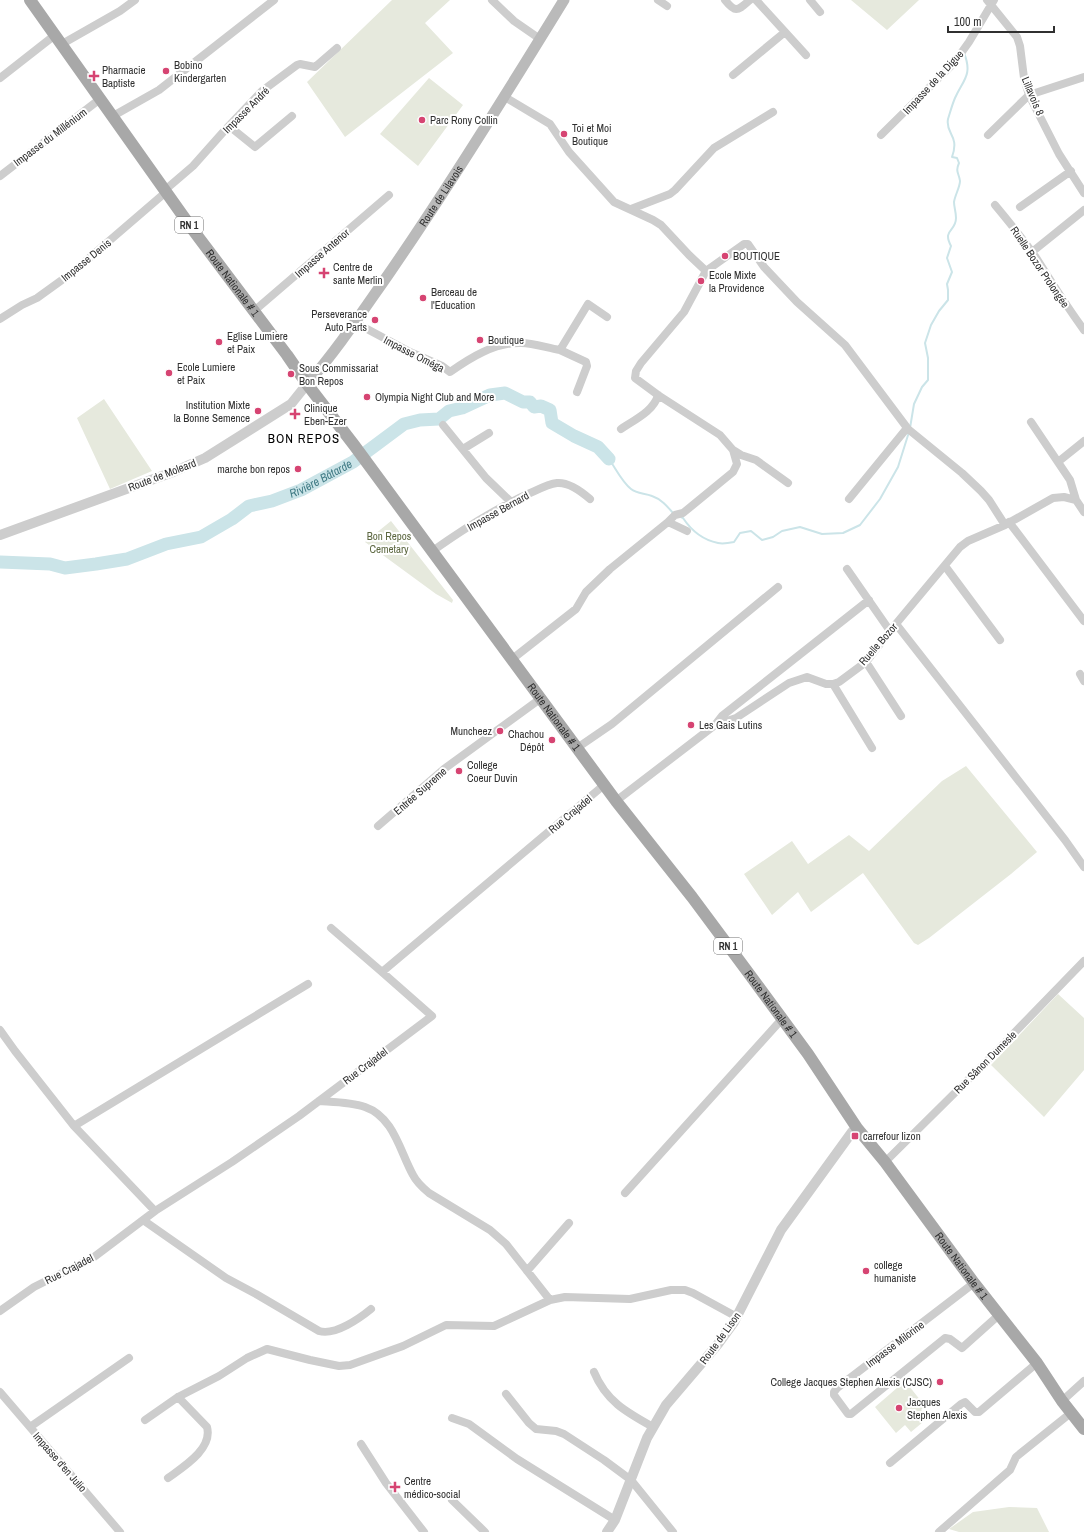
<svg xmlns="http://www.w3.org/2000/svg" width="1084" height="1532" viewBox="0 0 1084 1532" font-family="'Archivo Narrow',sans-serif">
<rect width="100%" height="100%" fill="#fff"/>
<path fill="#e6e9dd" d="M392 0H450L425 23 453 53 345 137 307 82Z
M851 0H919L887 30Z
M429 78 463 105 418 166 380 134Z
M104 399 152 471 110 489 77 418Z
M391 521 453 600 452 603 436 594 365 542Z
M966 766 1037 852 1011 874 929 938 918 945 914 943 863 873 811 912 798 892 772 915 744 874 792 841 808 864 849 835 869 851 942 781Z
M1058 994 1084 1018V1070L1044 1117 991 1065Z
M905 1381 925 1406 921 1410 929 1417 911 1432 905 1425 896 1433 875 1407Z
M1009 1507 1037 1508 1049 1532H959L949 1529 973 1512Z"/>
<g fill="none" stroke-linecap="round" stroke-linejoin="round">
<path stroke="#cbe4e8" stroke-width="2" d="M910 428 914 404 922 387 928 380V358L925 343 931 325 939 311 948 300V290L947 284 952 272 947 258 951 246C942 229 956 232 956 218 956 212 954 207 954 202 955 195 960 187 960 181 959 173 955 172 959 163L957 158 952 157C960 135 945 134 948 119 950 113 952 105 955 98 963 80 973 75 964 53
M609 459C616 469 622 482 631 489 637 494 645 493 652 496 661 499 667 506 673 513
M681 517 683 518C691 530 703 540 718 543 723 544 729 543 734 542L740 533 751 531 762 540 773 537 782 531 800 527 822 534 843 533 860 525 880 499 898 467 909 432"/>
<path stroke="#cbe4e8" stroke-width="13" id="s1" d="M0 562 50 564 65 568 96 564 127 559 166 544 201 537 232 519 249 506 272 501 301 490 353 462 404 424 420 420 439 419 449 411 462 408 490 395 505 393 523 402H530L534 407 541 406 550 410 552 423 574 436 598 447 609 459"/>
<path stroke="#cdcdcd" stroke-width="8" d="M492 0 514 21 540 39
M658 0 667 6
M725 0C736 14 738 10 750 0
M756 0 806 55
M810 0 820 12
M987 0 1017 37 1020 46 1024 78 1029 95 1059 154 1084 193
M62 44 120 11 135 0
M733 75 785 32
M0 78 55 35
M505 97 550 124 569 152 614 202 653 220 661 225 689 255 706 271 744 244H748L764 267 797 302 845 345 908 429 962 473 981 491 989 500 1005 525
M113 116 159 90 274 0
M229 126 255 147 292 116
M881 135 954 63 969 42 994 0
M988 135 1029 95 1084 77
M0 176 100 99
M165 190 193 166 225 130 262 91 297 65 300 64 315 67 337 48
M995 205C1010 223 1024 240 1037 259 1052 283 1067 307 1084 330
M1020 207 1071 171
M631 209 670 194 675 190 714 148 773 112
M1032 252 1084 210
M254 311 389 195
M0 319 22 305 37 298 73 272 166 192
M354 322 410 352 442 366 450 372C470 358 495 342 521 343 534 343 547 348 560 350L588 304 607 317
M560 350 586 362 587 366 577 392
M1031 422 1070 480 1076 500
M443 425 486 478 511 502
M621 429C634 420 654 411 658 395
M463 449 489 433
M733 450 741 455 756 460 788 483
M1058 462 1084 441
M849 499 907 428
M668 522 675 515 683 513 733 472 737 464 733 450 720 435 658 395 635 378 636 371 641 363 684 312 706 271
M1009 522 1084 621
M431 552C462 530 494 509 528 494 537 490 548 484 557 483 568 482 582 492 590 499
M945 566 1000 640
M847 569 890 631
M896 624 1065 840 1084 867
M511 660 576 609 586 592 610 569 668 522 687 531
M866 662 901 716
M1080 674 1084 681
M833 684 872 748
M715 725 722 716 869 600
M577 748 612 724 778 587
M616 801 715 725 736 718 789 683 807 677 826 684H833L839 682 866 662 890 631 960 547 968 541 1005 525 1053 498 1064 497 1076 500 1084 512
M378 826 444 769 540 699
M331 928 382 972
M0 1030 15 1051 74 1126 155 1211
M319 1101C334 1102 351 1102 365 1107 394 1117 400 1152 413 1175 417 1183 423 1188 429 1193L490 1230 506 1244 550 1300
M74 1126 308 984
M885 1162 987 1061 1084 961
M625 1193 782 1019
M143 1220 226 1278 256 1294 319 1331C335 1336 360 1318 371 1309
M527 1271 569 1223
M974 1283 837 1388 834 1392V1395L848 1414H851L945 1338 950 1339 962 1348 1000 1314
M0 1311 34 1287 94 1257 155 1211 232 1162 299 1116 432 1016 382 972 604 785
M594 1372C606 1401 626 1412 653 1427
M0 1392 120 1532
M506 1394 529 1423 536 1429 556 1431 564 1434 604 1460 631 1480 673 1532
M1062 1401 1084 1381
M452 1418 469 1424 517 1459 615 1520
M145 1420 178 1397 219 1376 247 1358 267 1349 310 1360 339 1366 350 1365 403 1346 446 1325 494 1326 550 1300 565 1297 630 1299 671 1290H685L693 1293 737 1317
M30 1427 129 1358
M361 1444 386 1483 424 1532
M890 1463 961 1404 965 1402 975 1412H979L1037 1363
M168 1478C183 1467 213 1449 207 1427L178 1397
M452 1500 485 1532
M939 1532 1010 1470 1016 1457 1072 1412"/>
<path stroke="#cdcdcd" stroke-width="10" d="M0 535 173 472 205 458 291 404 307 384
M607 1532 615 1520 647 1438 666 1405 718 1344 734 1322 781 1230 852 1132 857 1128"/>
<path stroke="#bababa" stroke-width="11" id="s2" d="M307 384C337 350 362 312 388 275 450 185 507 93 564 0"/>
<path stroke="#a8a8a8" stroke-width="12" id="s3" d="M30 0 193 230 287 355 307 384 354 445 616 801 692 897 747 971 808 1054 857 1128 885 1162 974 1283 1037 1363 1062 1401 1084 1429"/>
</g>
<g fill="#d64472" stroke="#fff" stroke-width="1.5">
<circle cx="166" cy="71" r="4"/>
<path d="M92 70h4v4h4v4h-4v4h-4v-4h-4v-4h4z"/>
<circle cx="422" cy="120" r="4"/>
<circle cx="564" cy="134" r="4"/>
<circle cx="725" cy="256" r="4"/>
<path d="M322 267h4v4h4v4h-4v4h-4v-4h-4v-4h4z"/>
<circle cx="701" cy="281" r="4"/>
<circle cx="423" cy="298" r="4"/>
<circle cx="375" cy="320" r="4"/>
<circle cx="480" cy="340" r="4"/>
<circle cx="219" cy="342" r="4"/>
<circle cx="169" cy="373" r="4"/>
<circle cx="291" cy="374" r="4"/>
<circle cx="367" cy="397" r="4"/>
<circle cx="258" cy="411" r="4"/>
<path d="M293 408h4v4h4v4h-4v4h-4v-4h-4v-4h4z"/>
<circle cx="298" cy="469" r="4"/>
<circle cx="691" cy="725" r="4"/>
<circle cx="500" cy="731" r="4"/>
<circle cx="552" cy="740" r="4"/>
<circle cx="459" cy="771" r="4"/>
<rect x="851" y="1132" width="8" height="8" rx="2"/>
<circle cx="866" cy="1271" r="4"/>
<circle cx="940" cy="1382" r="4"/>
<circle cx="899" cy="1408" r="4"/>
<path d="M393 1481h4v4h4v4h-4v4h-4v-4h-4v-4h4z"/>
</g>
<g text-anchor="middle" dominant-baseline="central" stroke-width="4" stroke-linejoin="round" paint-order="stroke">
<g fill="#fff" stroke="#6e6e6e" stroke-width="1">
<rect x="175" y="217" width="28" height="16" rx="3"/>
<rect x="714" y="938" width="28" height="16" rx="3"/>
</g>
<g font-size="10" font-weight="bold" fill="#303030">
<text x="189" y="225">RN 1</text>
<text x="728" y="946">RN 1</text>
</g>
<g font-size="11" fill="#303030" stroke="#fff" text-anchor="start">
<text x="174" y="65">Bobino<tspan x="174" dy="13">Kindergarten</tspan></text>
<text x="102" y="70">Pharmacie<tspan x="102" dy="13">Baptiste</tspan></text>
<text x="430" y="120">Parc Rony Collin</text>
<text x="572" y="128">Toi et Moi<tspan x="572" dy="13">Boutique</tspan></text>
<text x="733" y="256">BOUTIQUE</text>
<text x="333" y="267">Centre de<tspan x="333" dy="13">sante Merlin</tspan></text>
<text x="709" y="275">Ecole Mixte<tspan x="709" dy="13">la Providence</tspan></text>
<text x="431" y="292">Berceau de<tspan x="431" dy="13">l'Education</tspan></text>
<text x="367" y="314" text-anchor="end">Perseverance<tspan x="367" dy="13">Auto Parts</tspan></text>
<text x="227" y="336">Eglise Lumiere<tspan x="227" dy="13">et Paix</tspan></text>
<text x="488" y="340">Boutique</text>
<text x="177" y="367">Ecole Lumiere<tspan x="177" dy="13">et Paix</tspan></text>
<text x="299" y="368">Sous Commissariat<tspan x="299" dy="13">Bon Repos</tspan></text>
<text x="375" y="397">Olympia Night Club and More</text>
<text x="250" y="405" text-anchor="end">Institution Mixte<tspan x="250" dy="13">la Bonne Semence</tspan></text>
<text x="304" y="408">Clinique<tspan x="304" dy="13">Eben-Ezer</tspan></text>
<text x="290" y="469" text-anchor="end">marche bon repos</text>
<text x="699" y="725">Les Gais Lutins</text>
<text x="492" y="731" text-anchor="end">Muncheez</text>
<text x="544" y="734" text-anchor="end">Chachou<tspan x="544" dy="13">Dépôt</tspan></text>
<text x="467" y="765">College<tspan x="467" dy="13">Coeur Duvin</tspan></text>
<text x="863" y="1136">carrefour lizon</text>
<text x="874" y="1265">college<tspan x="874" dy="13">humaniste</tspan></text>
<text x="932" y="1382" text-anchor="end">College Jacques Stephen Alexis (CJSC)</text>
<text x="907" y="1402">Jacques<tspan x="907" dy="13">Stephen Alexis</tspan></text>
<text x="404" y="1481">Centre<tspan x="404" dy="13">médico-social</tspan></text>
</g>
<g font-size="11" fill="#303030" stroke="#fff">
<text transform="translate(933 82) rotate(-47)">Impasse de la Digue</text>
<text transform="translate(1033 96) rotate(67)">Lillavois 8</text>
<text transform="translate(246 110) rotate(-45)">Impasse André</text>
<text transform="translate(50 137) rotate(-37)">Impasse du Millénium</text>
<text stroke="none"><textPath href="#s2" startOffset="231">Route de Lilavois</textPath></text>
<text transform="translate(322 253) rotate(-41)">Impasse Antenor</text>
<text transform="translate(86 260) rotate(-39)">Impasse Denis</text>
<text transform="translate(1040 267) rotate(56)">Ruelle Bozor Prolongée</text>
<text stroke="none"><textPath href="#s3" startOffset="348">Route Nationale # 1</textPath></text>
<text transform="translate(414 354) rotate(27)">Impasse Oméga</text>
<text transform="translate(162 475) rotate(-21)">Route de Moleard</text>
<text transform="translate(498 511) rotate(-29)">Impasse Bernard</text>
<text transform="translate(878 644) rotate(-49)">Ruelle Bozor</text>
<text stroke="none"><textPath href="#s3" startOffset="888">Route Nationale # 1</textPath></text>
<text transform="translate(420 791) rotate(-41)">Entrée Supreme</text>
<text transform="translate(570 814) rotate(-40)">Rue Crajadel</text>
<text stroke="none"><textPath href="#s3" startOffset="1248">Route Nationale # 1</textPath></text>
<text transform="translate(985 1062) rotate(-45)">Rue Sânon Dumesle</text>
<text transform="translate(365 1066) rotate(-37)">Rue Crajadel</text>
<text stroke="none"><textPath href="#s3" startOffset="1572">Route Nationale # 1</textPath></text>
<text transform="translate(69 1269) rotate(-27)">Rue Crajadel</text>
<text transform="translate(720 1338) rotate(-54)">Route de Lison</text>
<text transform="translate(895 1344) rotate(-37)">Impasse Milorine</text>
<text transform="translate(60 1462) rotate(49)">Impasse d'en Julio</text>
</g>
<g font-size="11" fill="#5d6841" stroke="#fff">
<text x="389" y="536">Bon Repos<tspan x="389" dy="13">Cemetary</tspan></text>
</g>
<g font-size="12" font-style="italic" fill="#427c86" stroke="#fff">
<text stroke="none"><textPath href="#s1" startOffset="340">Rivière Bâtarde</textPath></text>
</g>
<g font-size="13" letter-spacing="1" fill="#000" stroke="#fff">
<text x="304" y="438">BON REPOS</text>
</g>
</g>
<path d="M948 26v6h106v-6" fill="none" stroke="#303030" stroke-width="2"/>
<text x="954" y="26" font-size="12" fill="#303030" stroke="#ffffff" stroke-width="3" paint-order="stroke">100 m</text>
</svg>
